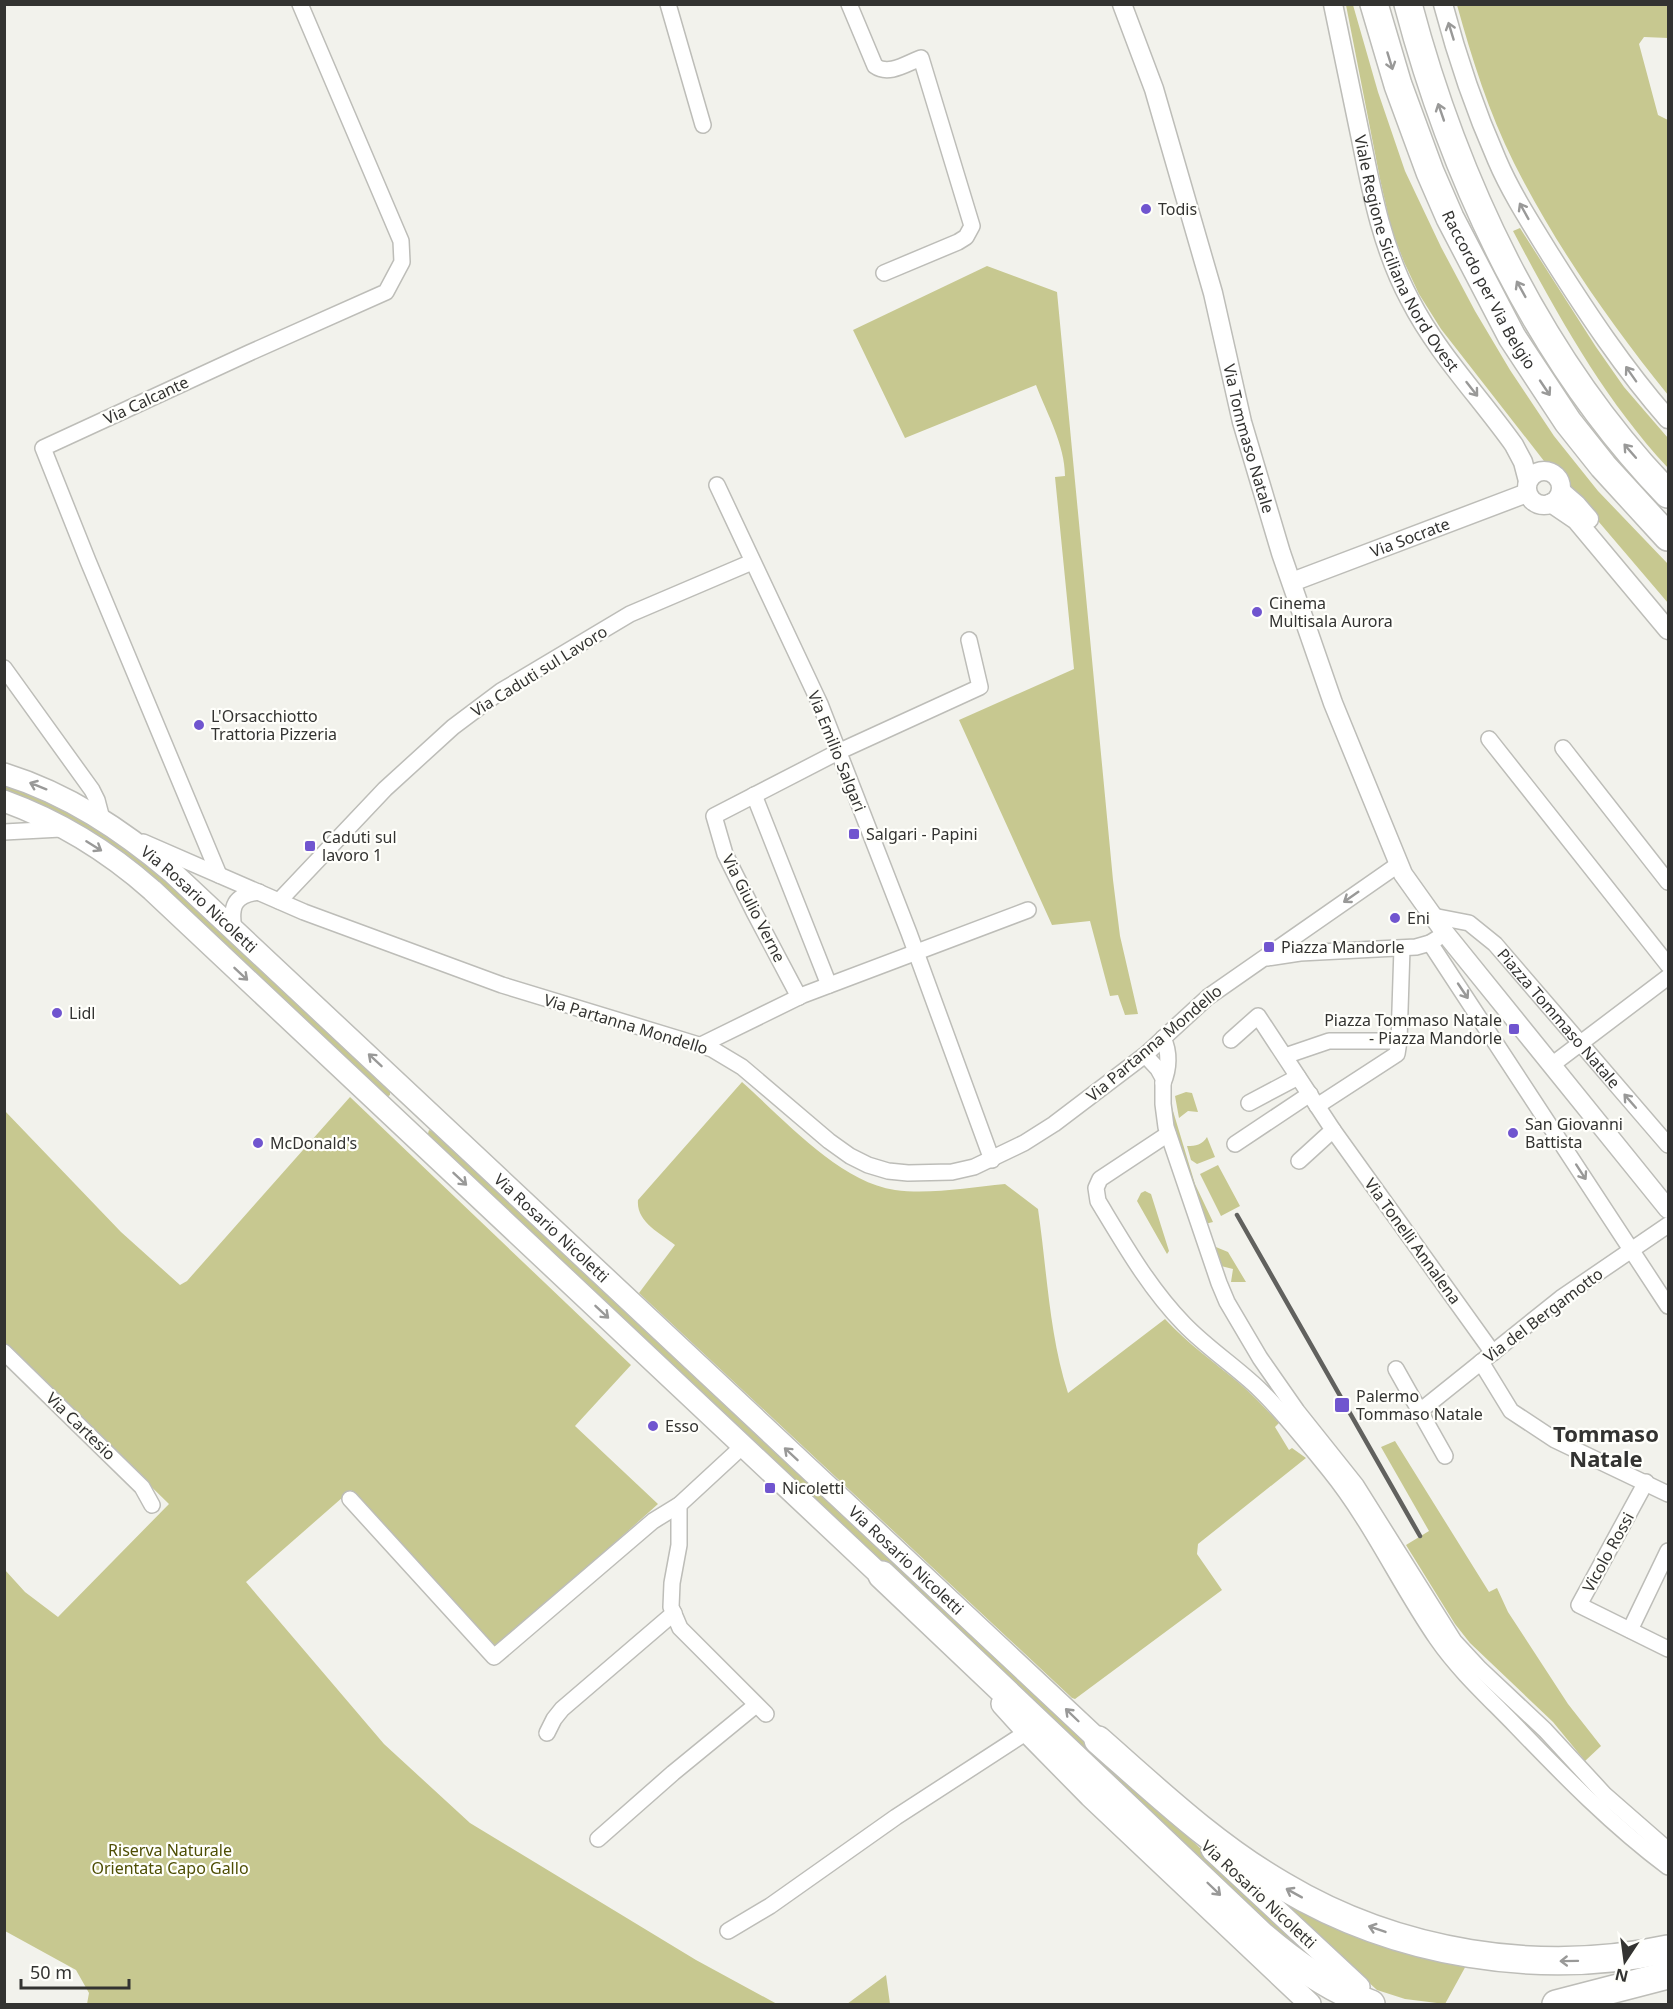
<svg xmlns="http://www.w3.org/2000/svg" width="1673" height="2009" viewBox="0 0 1673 2009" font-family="'Noto Sans',sans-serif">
<rect width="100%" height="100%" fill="#f2f2ec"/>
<path fill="#c7c890" d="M1346 5H1353L1378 92 1405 171 1441 247 1475 311 1510 370 1554 436 1598 491 1668 564V603L1581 501 1570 491 1559 472 1544 461 1441 329 1419 294 1404 262 1391 228 1380 179Z
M1457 5H1668V38L1644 37 1639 44 1658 115 1668 120V395C1610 323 1556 246 1514 163 1489 113 1472 59 1457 5Z
M1520 228 1596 347 1624 387 1668 438V468C1603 398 1557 314 1513 231Z
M987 266 1057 292 1113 880 1120 936 1138 1014 1125 1015 1118 995 1110 996 1090 921 1052 925 959 720 1074 669 1055 477 1065 476C1065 445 1047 414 1036 385L905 438 853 330Z
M4 783C104 817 170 883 244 953 293 999 342 1046 390 1092V1095L387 1097 383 1095 150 875 5 791Z
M742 1082C784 1119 838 1181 895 1190 930 1195 970 1187 1005 1184L1038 1209C1047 1270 1049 1334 1068 1393L1165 1319C1188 1344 1214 1362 1239 1383 1254 1396 1266 1409 1279 1423L1275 1427 1289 1450 1292 1448 1306 1458 1198 1544 1197 1554 1222 1590 1075 1699 1072 1698 639 1293 675 1245C660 1233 636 1222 638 1200Z
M1186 1092 1192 1093 1198 1112 1188 1111 1179 1118 1175 1096Z
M350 1097 631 1365 575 1426 658 1504 496 1649 351 1490 246 1582 384 1744 470 1823 696 1960 777 2004H87L89 1993 76 1970 5 1931V1570L25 1592 58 1617 169 1504 5 1344 4 1110 121 1232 180 1285 187 1281Z
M1170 1101 1195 1184 1213 1222 1205 1224 1172 1121Z
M429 1130 436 1133 1312 1953 1313 1960 1274 1933 427 1137Z
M1207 1137 1215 1157 1197 1164 1191 1160 1187 1146C1196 1146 1202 1145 1207 1137Z
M1218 1165 1240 1206 1221 1216 1200 1174Z
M1145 1191 1151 1194 1169 1251 1167 1254 1137 1201 1141 1193Z
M1211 1245 1228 1252 1246 1282H1231L1233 1269 1221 1266Z
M1395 1441 1489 1592 1497 1588 1508 1612 1568 1704 1601 1746 1585 1761 1553 1722 1470 1643 1455 1624 1406 1545 1429 1531 1381 1447Z
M1251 1874 1468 1962 1445 2004 1405 1999 1377 1990Z
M886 1975 890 2004H847Z"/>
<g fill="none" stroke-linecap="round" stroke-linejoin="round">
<g stroke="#bdbdb8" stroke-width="18">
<g id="minor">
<path d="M668 4 703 125"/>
<path d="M849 4 875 66C889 76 907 63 921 58L972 226 966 237 958 242 884 273"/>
<path d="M717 485 820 704 909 933 992 1160"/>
<path d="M4 668 92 790 97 800 102 819"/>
<path d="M1489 739 1668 965"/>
<path d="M1563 748 1668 882"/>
<path d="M754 795 829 985"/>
<path d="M4 832 61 829"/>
<path d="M143 842 304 912 502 985 712 1049 742 1067 829 1141 850 1156 868 1165 888 1171 908 1173 952 1172 974 1167 1024 1143 1054 1124 1145 1055 1208 997 1399 864"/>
<path d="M219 875 88 561 43 448 249 353 386 292 402 262 401 241 300 4"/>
<path d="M279 901 385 789 453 727 501 691 630 614 752 562"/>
<path id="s1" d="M1433 916 1469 923 1495 944 1668 1145"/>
<path d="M234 930C230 906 234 895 259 892"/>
<path d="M1430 943 1668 1306"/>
<path d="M1267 958 1300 953 1416 947 1430 943 1438 938"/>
<path d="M799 997 754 912 725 854 714 816 838 752 980 687 969 640"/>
<path d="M1163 1038C1170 1052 1169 1069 1163 1083"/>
<path d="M1231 1040 1258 1016 1333 1130 1299 1161"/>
<path d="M701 1045 803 995 1028 910"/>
<path d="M1145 1055 1158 1069 1163 1078V1104L1166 1127 1219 1283 1227 1302 1260 1358 1297 1411 1356 1485 1454 1641 1480 1669 1545 1730 1605 1795 1668 1850"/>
<path d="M1285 1056 1329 1041H1399L1402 948"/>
<path d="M1553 1064 1668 977"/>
<path d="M1249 1103 1298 1077"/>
<path d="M1317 1106 1397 1054 1399 1041"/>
<path d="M1333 1130 1493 1353"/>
<path d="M1168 1134 1100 1179 1096 1188 1098 1201C1124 1244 1149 1288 1184 1324 1207 1348 1235 1366 1259 1389 1285 1414 1307 1443 1330 1471 1372 1523 1399 1584 1437 1639 1459 1671 1489 1698 1516 1726 1564 1776 1613 1826 1668 1867"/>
<path d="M1235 1144 1310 1094"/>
<path d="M4 1352 142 1487 152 1505"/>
<path d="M1481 1362 1511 1411 1555 1440 1668 1494"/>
<path d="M1396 1369 1445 1456"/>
<path d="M1420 1411 1561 1298 1668 1225"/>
<path d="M1646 1482 1579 1605 1668 1649"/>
<path d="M350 1499 494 1657 653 1521 679 1505 744 1445"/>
<path d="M679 1505V1545L672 1583 671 1607 680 1628 766 1714"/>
<path d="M1630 1630 1668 1551"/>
<path d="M547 1733 554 1719 562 1709 674 1613"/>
<path d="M598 1839 673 1773 756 1705"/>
<path d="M728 1931 770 1906 896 1817 1027 1732"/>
</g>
</g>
<g stroke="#bdbdb8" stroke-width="21">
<g id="tertiary">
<path id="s2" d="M1122 4 1154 89 1213 293 1242 422 1281 553 1333 703 1403 874 1445 933 1668 1209"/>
<path id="s3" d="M1333 4C1342 49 1352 94 1361 139 1372 194 1383 250 1410 300 1437 353 1480 397 1514 445L1523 462 1528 481"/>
<path d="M1443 4C1457 57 1475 110 1497 160 1511 193 1532 225 1551 256 1587 313 1624 369 1668 419"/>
<circle cx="1544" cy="488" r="17"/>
<path d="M1561 491 1576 504 1589 519"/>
<path d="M1551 503 1576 520 1668 630"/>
<path id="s4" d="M1292 582 1527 493"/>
</g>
</g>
<g stroke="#bdbdb8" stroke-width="24">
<g id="secondary">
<path id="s5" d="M4 774C68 794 122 830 173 873L1108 1749"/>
<path d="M4 801C59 821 108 851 152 890L891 1585"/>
<path d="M1002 1704 1031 1736 1090 1796 1310 2004"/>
<path d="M1212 1850 1359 1987"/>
</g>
</g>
<g stroke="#bdbdb8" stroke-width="30">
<g id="motorway">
<path id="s6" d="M1374 4 1398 85 1430 172 1450 218 1512 337 1568 422 1603 466 1668 537"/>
<path d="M1408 4C1455 182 1540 362 1668 494"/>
<path d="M882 1575 1261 1935C1295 1964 1330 1989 1371 2004"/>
<path d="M1098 1740C1157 1792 1215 1847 1283 1886 1397 1954 1539 1977 1668 1949"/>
<path d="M1556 2004 1668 1975"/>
</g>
</g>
<use href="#minor" stroke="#fff" stroke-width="15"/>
<use href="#tertiary" stroke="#fff" stroke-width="18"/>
<use href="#secondary" stroke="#fff" stroke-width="21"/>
<use href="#motorway" stroke="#fff" stroke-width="27"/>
<path stroke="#61615e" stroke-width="4.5" d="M1237 1215 1420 1536"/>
</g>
<defs><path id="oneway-shaft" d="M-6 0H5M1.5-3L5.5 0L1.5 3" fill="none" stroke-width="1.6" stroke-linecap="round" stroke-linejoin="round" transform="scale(1.5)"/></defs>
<g stroke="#999998">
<use href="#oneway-shaft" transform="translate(1451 31) rotate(-107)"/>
<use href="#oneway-shaft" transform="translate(1390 61) rotate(73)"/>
<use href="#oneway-shaft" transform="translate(1441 112) rotate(-109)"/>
<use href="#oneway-shaft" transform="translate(1524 211) rotate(-119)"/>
<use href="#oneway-shaft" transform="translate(1521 289) rotate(-119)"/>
<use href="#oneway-shaft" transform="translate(1631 374) rotate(-125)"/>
<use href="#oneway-shaft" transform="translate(1545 388) rotate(56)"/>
<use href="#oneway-shaft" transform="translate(1472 389) rotate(52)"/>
<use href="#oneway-shaft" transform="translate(1630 451) rotate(-131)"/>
<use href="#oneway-shaft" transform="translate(38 786) rotate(-158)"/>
<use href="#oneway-shaft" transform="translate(94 846) rotate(32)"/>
<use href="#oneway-shaft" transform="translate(1351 897) rotate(145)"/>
<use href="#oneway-shaft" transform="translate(241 974) rotate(43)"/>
<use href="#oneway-shaft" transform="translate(1463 991) rotate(56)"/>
<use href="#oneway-shaft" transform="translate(375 1060) rotate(-137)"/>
<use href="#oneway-shaft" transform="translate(1630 1101) rotate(-131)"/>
<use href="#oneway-shaft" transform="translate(1581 1172) rotate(57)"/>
<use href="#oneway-shaft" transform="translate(460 1179) rotate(43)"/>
<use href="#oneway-shaft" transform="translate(602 1312) rotate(43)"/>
<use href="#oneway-shaft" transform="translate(791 1454) rotate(-137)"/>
<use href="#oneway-shaft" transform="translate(1072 1715) rotate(-136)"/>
<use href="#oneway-shaft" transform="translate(1214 1889) rotate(44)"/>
<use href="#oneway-shaft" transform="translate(1294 1893) rotate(-151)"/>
<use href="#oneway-shaft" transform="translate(1377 1929) rotate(-161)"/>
<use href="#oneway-shaft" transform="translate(1569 1961) rotate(179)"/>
</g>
<g fill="#7055cf" stroke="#fffffb" stroke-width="2">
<circle cx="1146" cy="209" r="6"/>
<circle cx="1257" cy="612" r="6"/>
<circle cx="199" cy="725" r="6"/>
<rect x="848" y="828" width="12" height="12" rx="3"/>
<rect x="304" y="840" width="12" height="12" rx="3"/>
<circle cx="1395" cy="918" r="6"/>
<rect x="1263" y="941" width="12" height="12" rx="3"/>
<circle cx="57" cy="1013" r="6"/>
<rect x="1508" y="1023" width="12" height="12" rx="3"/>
<circle cx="1513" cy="1133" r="6"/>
<circle cx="258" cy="1143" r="6"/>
<rect x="1334" y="1397" width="16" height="16" rx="3"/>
<circle cx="653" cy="1426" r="6"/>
<rect x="764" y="1482" width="12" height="12" rx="3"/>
</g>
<g text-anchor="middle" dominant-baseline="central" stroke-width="4.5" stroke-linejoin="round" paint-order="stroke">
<g font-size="16" fill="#333331" stroke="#fffffb" text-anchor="start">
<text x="1158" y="209">Todis</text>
<text x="1269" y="603">Cinema<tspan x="1269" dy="18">Multisala Aurora</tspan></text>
<text x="211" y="716">L'Orsacchiotto<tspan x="211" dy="18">Trattoria Pizzeria</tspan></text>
<text x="866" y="834">Salgari - Papini</text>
<text x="322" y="837">Caduti sul<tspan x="322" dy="18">lavoro 1</tspan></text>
<text x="1407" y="918">Eni</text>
<text x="1281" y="947">Piazza Mandorle</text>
<text x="69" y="1013">Lidl</text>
<text x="1502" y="1020" text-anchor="end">Piazza Tommaso Natale<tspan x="1502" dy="18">- Piazza Mandorle</tspan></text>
<text x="1525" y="1124">San Giovanni<tspan x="1525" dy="18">Battista</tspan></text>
<text x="270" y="1143">McDonald's</text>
<text x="1356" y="1396">Palermo<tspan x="1356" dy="18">Tommaso Natale</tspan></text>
<text x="665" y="1426">Esso</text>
<text x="782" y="1488">Nicoletti</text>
</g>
<g font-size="16" fill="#333331" stroke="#fffffb">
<text stroke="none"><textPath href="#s3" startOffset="262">Viale Regione Siciliana Nord Ovest</textPath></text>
<text stroke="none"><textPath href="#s6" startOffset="309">Raccordo per Via Belgio</textPath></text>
<text transform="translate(146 400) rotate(-25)">Via Calcante</text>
<text stroke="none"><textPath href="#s2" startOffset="453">Via Tommaso Natale</textPath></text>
<text stroke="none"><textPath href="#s4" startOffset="126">Via Socrate</textPath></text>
<text transform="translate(539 671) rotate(-32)">Via Caduti sul Lavoro</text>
<text transform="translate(837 751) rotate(68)">Via Emilio Salgari</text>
<text stroke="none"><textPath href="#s5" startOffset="234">Via Rosario Nicoletti</textPath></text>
<text transform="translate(754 908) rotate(63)">Via Giulio Verne</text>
<text stroke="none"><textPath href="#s1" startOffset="168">Piazza Tommaso Natale</textPath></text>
<text transform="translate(626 1024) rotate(17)">Via Partanna Mondello</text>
<text transform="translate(1154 1043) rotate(-40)">Via Partanna Mondello</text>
<text stroke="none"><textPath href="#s5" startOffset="716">Via Rosario Nicoletti</textPath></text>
<text transform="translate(1413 1241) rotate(54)">Via Tonelli Annalena</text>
<text transform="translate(1543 1315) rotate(-37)">Via del Bergamotto</text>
<text transform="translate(81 1426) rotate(44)">Via Cartesio</text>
<text transform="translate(1608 1552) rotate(-61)">Vicolo Rossi</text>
<text stroke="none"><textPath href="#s5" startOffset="1202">Via Rosario Nicoletti</textPath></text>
<text transform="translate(1259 1894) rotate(43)">Via Rosario Nicoletti</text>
</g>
<g font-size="16" fill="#4e4e04" stroke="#fffffb">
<text x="170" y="1850">Riserva Naturale<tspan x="170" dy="18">Orientata Capo Gallo</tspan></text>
</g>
<g font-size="22" font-weight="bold" fill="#333331" stroke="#fffffb">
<text x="1606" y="1433">Tommaso<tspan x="1606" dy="25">Natale</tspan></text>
</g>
</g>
<rect width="1673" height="2009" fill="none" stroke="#333331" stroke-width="12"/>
<g transform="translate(1625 1961) rotate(193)" stroke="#fffffb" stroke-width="4.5" paint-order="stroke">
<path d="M0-4.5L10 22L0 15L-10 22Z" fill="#333331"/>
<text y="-9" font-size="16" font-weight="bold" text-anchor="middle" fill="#333331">N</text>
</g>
<path d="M21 1979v9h108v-9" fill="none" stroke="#333331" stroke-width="3"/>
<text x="30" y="1979" font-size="18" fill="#333331" stroke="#fffffb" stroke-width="4.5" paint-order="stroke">50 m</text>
</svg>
